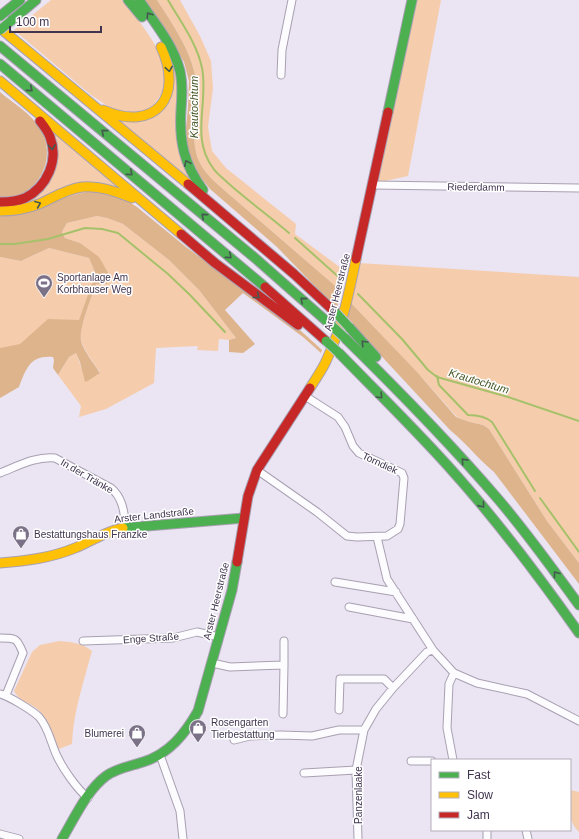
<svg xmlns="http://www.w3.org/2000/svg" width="579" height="839" viewBox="0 0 579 839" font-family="Helvetica,sans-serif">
<rect width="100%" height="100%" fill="#ebe4f2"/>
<path fill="#f5cdad" d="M51 0H122C135 14 157 44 163 61 166 69 165 81 165 89L151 108 140 112 126 113 112 109 91 95 14 30Z
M157 0H180L200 36 211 61 213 88 208 127 212 151 226 168 296 224 295 234 345 271 340 290 224 190C216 183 207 175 201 165 190 145 195 120 196 99 196 90 197 80 194 71 189 48 170 20 157 0Z
M415 0H441L408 176 376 183Z
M174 61 192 180 115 118 157 112Z
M48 127 126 191 8 205 48 181Z
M97 216 107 218 123 224 169 260 199 290 236 338 229 340 219 339 218 351 197 350 198 346 156 348 154 383 106 409 79 417 81 406 58 375 69 357 76 353 83 372 84 378 94 376 100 372C95 365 82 348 81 339 79 328 92 296 96 284H107L80 243 65 238 62 232 67 223Z
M49 248 89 258 97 277 80 321 20 345 0 359V257L21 261Z
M359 263 579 277V563L547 521 489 429 483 425 470 422 457 417 425 381 351 303Z
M59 641C72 642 82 643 92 651 84 681 73 713 72 744L59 749C53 736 49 718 36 708 28 702 19 701 14 691L32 652 40 645Z
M570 790 579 792V832C567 820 570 807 570 790Z"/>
<path fill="#deb48d" d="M145 0H157C170 20 189 48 194 71 197 80 196 90 196 99 195 120 190 145 201 165 207 175 216 183 224 190L340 290 337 309 277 247 210 189 199 175 187 148 186 129 188 107 189 81 184 62Z
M0 92C14 104 32 114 41 130 55 154 43 185 19 195 13 197 6 196 0 197Z
M90 191 123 198 137 207 186 247 301 331 322 350 321 353 303 337 243 293 225 310 255 344 243 353 229 352V340L236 338 199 290 169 260 123 224 107 218 97 216 67 223 62 232 65 238 80 243 99 257 110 276 107 284H96C92 296 79 328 81 340 82 349 95 365 100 373 94 376 91 380 85 382L80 362 76 353 69 357 58 375 53 368 54 360 53 357C30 355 26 369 19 387L0 398V348L20 344 48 319 79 320 94 278 95 279 97 277 89 258 49 248 21 261 0 257V214Z
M351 303 417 372 456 417 470 422 483 425 489 429 547 521 579 563V584L494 472C478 459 466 443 450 430L347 319Z"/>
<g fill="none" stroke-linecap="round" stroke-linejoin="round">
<path stroke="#a6c16a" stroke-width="2" d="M168 0C180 21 197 43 202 68 209 102 190 137 213 168 216 173 223 178 228 183 247 200 269 216 289 233
M295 238 342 280
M0 244H15L48 239 85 228 102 229 118 233 168 274 190 295 225 332
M358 294 402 339 428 370 437 377 508 397 579 421
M437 376 439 385 468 415C477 415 485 416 492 422L535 491
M540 498 579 552"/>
<g stroke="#a8a0b2" stroke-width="9">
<path id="street" d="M281 75 282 50 292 0
M373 185 579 188
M257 470 317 512 347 536 357 537 387 536 398 529 400 524 404 478 402 473 359 453 353 446 345 427 338 417 305 396
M0 473C18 466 36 456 55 458L111 488C123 498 124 512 126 527
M377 537 387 579 433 650 454 673 477 683 527 694 579 721
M335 582 396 592
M349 607 413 619
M0 638C16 638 17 638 23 653L6 695
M83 641 173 638 197 632 219 637
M284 641V665
M212 663 230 667 284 665 283 714
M0 694C9 696 33 711 39 717 49 728 51 744 57 756 63 769 77 789 88 798
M339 710 340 679H384L393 688
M234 740 250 736 281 735 312 736 339 730H364
M160 755 180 811 183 839
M453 760 447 728 449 684 454 673
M411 761H432
M304 773 356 770
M526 830 528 839
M0 834 19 839
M358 839 356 770 364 730 376 709 393 688 427 652 433 650
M487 839V830"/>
</g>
<g stroke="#a8a0b2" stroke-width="11">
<path id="fast" d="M128 0 142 17
M139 0C154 22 173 44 180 71 183 84 182 97 181 110 179 142 184 164 203 190
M0 16 20 0
M11 21 36 0
M0 46 255 258 332 326
M0 64 265 287
M388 112 412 0
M349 327 376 357
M345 338C398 390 450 443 498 499 527 533 553 569 579 605
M339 353C376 391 413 427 448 466 496 519 538 575 579 633
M123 528 244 518
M62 839C74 819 87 790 106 776 117 768 131 766 143 762 169 754 185 734 198 711L232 590 237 562"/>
</g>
<g stroke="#a8a0b2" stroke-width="11">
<path id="slow" d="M0 28 188 184
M0 81 181 234
M103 110C156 133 184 96 161 47
M0 211C14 211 26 209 39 204 53 198 66 189 82 187 99 185 116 191 132 198
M310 388C316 378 323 369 327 359 342 327 349 293 356 259
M0 563C25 561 51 558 75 548 92 541 104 532 123 528"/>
</g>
<g stroke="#a8a0b2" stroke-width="11">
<path id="jam" d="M188 184 294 274 336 313
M1 202C9 202 18 201 25 198 47 187 59 160 50 137 48 131 44 126 40 121
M181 234 215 263 298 325
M356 259 388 112
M265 287 326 341
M237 562 248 496 257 470 310 388"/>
</g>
<use href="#street" stroke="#fcfbfd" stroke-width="7"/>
<use href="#fast" stroke="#4caf50" stroke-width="9"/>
<use href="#slow" stroke="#ffc107" stroke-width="9"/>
<use href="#jam" stroke="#c62828" stroke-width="9"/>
<g stroke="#c7c1cd" stroke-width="11" stroke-linecap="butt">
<path id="fast-bridge" d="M0 30 11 21
M336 313 349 327
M332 326 345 338
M326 341 339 353"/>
</g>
<use href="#fast-bridge" stroke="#4caf50" stroke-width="9"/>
</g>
<defs><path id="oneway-chevron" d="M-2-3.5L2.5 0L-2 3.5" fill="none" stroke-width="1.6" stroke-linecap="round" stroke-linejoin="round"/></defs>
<g stroke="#44594f">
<use href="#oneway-chevron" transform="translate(149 15) rotate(-124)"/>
<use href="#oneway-chevron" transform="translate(169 69) rotate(81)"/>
<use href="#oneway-chevron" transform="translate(30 89) rotate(40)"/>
<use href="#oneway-chevron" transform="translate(104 132) rotate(-140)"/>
<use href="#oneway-chevron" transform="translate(52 147) rotate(83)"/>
<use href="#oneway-chevron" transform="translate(187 163) rotate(-114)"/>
<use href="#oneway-chevron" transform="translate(130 173) rotate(40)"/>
<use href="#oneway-chevron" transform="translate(38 204) rotate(-23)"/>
<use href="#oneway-chevron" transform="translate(204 216) rotate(-140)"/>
<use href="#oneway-chevron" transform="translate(229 256) rotate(40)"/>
<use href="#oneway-chevron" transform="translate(257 296) rotate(38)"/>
<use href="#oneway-chevron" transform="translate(303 300) rotate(-139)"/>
<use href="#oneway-chevron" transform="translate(364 343) rotate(-133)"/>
<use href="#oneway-chevron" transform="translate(380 396) rotate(46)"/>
<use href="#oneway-chevron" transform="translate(464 461) rotate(-132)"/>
<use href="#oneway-chevron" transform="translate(482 505) rotate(51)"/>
<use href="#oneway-chevron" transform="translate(556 574) rotate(-127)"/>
</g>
<defs>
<g id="stadium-pin" transform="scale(0.9)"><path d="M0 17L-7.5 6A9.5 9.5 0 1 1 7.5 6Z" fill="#7c7288" stroke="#fff"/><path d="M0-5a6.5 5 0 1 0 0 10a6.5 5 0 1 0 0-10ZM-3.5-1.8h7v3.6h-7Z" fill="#fff"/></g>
<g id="shop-pin" transform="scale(0.9)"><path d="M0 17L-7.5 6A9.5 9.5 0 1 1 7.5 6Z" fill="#7c7288" stroke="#fff"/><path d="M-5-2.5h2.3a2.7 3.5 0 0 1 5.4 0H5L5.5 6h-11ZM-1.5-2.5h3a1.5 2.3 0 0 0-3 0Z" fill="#fff"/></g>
</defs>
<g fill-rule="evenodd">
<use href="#stadium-pin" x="44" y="283"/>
<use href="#shop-pin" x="21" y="534"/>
<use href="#shop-pin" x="198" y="728"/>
<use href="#shop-pin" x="137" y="733"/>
</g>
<g text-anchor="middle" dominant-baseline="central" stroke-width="3" stroke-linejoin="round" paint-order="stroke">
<g font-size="10" fill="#41344f" stroke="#fff">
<text transform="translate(476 187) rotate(1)">Riederdamm</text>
<text transform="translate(337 292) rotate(-76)">Arster Heerstraße</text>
<text transform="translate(380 463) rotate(25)">Torndiek</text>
<text transform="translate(87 476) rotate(30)">In der Tränke</text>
<text transform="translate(154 515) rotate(-6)">Arster Landstraße</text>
<text transform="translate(216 601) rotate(-76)">Arster Heerstraße</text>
<text transform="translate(151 638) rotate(-4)">Enge Straße</text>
<text transform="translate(358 795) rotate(-90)">Panzenlaake</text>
</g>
<g font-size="10" fill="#41344f" stroke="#fff" text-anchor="start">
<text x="57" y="277">Sportanlage Am<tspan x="57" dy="12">Korbhauser Weg</tspan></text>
<text x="34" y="534">Bestattungshaus Franzke</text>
<text x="211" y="722">Rosengarten<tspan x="211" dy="12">Tierbestattung</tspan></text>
<text x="124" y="733" text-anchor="end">Blumerei</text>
</g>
<g font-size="11" font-style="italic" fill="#465827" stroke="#fff">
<text transform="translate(194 107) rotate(-90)">Krautochtum</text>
<text transform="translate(479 381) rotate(17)">Krautochtum</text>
</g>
</g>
<rect x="431" y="759" width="140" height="72" fill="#ffffff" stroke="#b3aeb9"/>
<rect x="439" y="772" width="20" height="6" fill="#4caf50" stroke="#b3aeb9"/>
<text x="467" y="779" font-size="12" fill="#41344f">Fast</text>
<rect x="439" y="792" width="20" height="6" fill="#ffc107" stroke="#b3aeb9"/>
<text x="467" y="799" font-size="12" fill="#41344f">Slow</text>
<rect x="439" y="812" width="20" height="6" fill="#c62828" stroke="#b3aeb9"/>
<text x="467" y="819" font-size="12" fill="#41344f">Jam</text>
<path d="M10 26v6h91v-6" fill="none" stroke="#41344f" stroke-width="2"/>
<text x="16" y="26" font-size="12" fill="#41344f" stroke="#ffffff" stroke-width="3" paint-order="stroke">100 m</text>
</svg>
